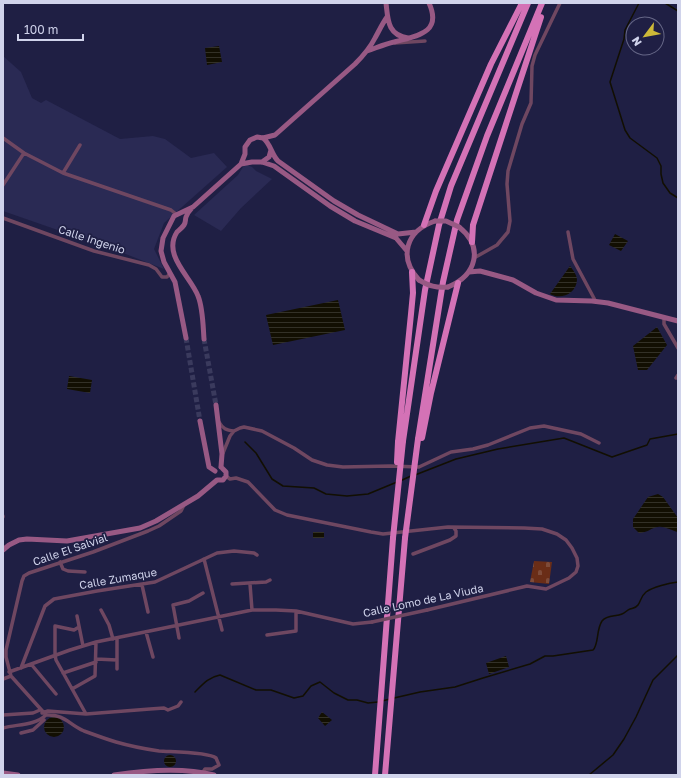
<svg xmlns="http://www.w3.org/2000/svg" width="681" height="778" viewBox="0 0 681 778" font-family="'Golos Text',sans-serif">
<defs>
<pattern id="cemetery-stones" width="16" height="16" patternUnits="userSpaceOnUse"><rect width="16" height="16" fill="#6a2d17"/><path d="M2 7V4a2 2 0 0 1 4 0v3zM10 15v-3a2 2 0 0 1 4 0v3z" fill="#7e4b39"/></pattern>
<pattern id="water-rules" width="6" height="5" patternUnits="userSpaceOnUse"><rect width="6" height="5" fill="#120f02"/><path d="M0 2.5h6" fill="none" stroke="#333127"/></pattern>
</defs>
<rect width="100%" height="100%" fill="#1f1f44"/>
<path fill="#2a2a54" d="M3 56 21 72 32 98 41 103 46 100 120 139 153 136 165 139 191 158 214 153 227 167 164 223 154 249 164 269 118 251 3 211Z
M247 165 252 167 256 171 272 179 241 208 221 231 194 215 238 175 243 167Z"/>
<path fill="url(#cemetery-stones)" d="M534 561 552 562 549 584 530 582Z"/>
<path fill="url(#water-rules)" d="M219 46 222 62 207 65 205 48Z
M615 234 628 241 621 251 609 245Z
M570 266C573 270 577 275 577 280 576 294 561 300 550 294Z
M338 300 345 330 273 345 266 315Z
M657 327 667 345 647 370H638L633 346Z
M69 376 92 380 90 393 67 389Z
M658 494 663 497 678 518V532C672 531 665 526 658 527 650 528 650 532 639 533L633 527V519L648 497Z
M313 532H324V538H313Z
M506 656 509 667 489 674 486 663Z
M322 712 332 720 325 726 318 718Z
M44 727a10 10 0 1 1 20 0a10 10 0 1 1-20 0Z
M164 761a6 6 0 1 1 12 0a6 6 0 1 1-12 0Z"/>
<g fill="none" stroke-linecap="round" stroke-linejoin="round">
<path stroke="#120f02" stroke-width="1.5" d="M639 3 625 30 624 39 610 82 625 130 630 138 657 158 661 166V174L663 183 670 193 678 198
M665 3 678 11
M245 442 256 453 272 479 283 486 314 488 326 494 347 496 368 494 397 482
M415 475 456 459 498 449 564 438 612 457 647 445 650 439 678 434
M400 481 411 476
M195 692C203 684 209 677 220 675L256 690H271L294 698 303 696 311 686 320 682 334 693 348 700H357L368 703 378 702
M394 698 420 692 455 687 483 678 530 664 545 656H553L593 650C599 644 596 630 602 621 607 614 616 617 622 614 625 613 627 610 630 609 633 608 636 608 638 605 641 601 641 596 646 592 653 587 669 583 678 582
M382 701 390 699
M589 775 613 755 624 739 636 717 653 680 678 655"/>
<path stroke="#3a3a5d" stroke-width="5" stroke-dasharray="5 2.5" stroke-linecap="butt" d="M186 338 200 421
M204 339 216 405"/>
<path stroke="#6f4761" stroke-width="3.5" d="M395 43 425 41
M3 138 24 153 63 173 171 210 176 214
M63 173 80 145
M3 185 24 153
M3 218 94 251 149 265 156 269 162 277H167L170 273
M568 232 573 259 596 302
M474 258 497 245 508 232 510 221 507 184 508 171 522 124 531 103 532 66 535 55 560 3
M664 318V324L678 348
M676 378 678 375
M219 422C223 429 226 430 234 431L230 436 223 453
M234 431 240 428 244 427 262 431 294 448 312 460 327 465 343 467 390 466 419 467 451 452 473 449 488 445 530 428 544 426 581 434 599 443
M226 476 230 479 236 478 248 482 275 510 287 515 371 532 383 534 448 527 524 528 542 529 557 534 566 540 572 548 577 558 578 566 576 572 569 578 546 589 527 586 427 610
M184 505 181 511 159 526 148 531 93 552 29 573 24 576 22 581 6 650V657L11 676 46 715C65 714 68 724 84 731 95 735 106 739 116 742 130 746 145 749 159 751 171 752 208 752 216 758L219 765 212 769H205L203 772
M3 516V517
M413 554 450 540 456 536V531L454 528
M204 559 222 630
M60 562 63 569 68 571 85 572
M232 584 266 582 270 580
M250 584 252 610
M142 585 148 612
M101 610 109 625 113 639
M77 616 83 646
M79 627 74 630 55 626V655L56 660 86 714
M146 632 153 657
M267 635 296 631V611
M179 638 173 605 189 601 203 593
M96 659 117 660
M31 664 56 694
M21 668 45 606 54 599 97 591 155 582 217 553 234 551 254 553 257 555
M117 669V638
M9 672 70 650 96 642 252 610H276L296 611 353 624 372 622
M63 673 96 662
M3 679 11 676
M72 689 95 676 96 642
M42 713 48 711 86 714 150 709 164 708 168 710 178 706 181 702
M3 715 33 713 40 710
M3 728C17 724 34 726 46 715
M21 733 33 730 44 720"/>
<path stroke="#985984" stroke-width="5" d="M386 3C388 19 387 35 408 38
M367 51C376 48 385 44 394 42 415 36 443 34 429 3
M263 138C271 144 271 154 278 161L334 201 358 215 398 234 416 232
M262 162 269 157 271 150
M241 164 245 154V147L250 140 257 137 263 138 275 135 355 64C363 56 370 48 375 38 379 31 382 24 387 17
M191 209C189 211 187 214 186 217 185 220 186 222 184 225 182 228 179 230 177 232 162 255 191 277 198 296 203 308 203 326 204 339
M469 272 480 271 513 280 536 293 556 300 592 301 608 303 678 321
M419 280C398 257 406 231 435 221
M448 287C477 275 484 247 459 227
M186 338 175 282 164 262 161 251 163 238 174 216 193 207 241 164 252 162H262L274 166 330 206 355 221 396 238 407 251
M216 405 222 454 221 467
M200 421 209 467 215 471
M3 550 9 545 19 540 27 539 67 541 140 528 156 521 198 496 217 480H223L226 476V472L221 467
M3 773 18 775
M114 775C147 770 182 767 214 775"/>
<path stroke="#d472b6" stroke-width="6" d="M424 225 436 191 491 64 522 3
M472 242 473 225 541 17
M422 438 431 393 458 283
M418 439 443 282 457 220 487 136 542 3
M403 441 425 290 439 225 451 186 528 3
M398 442 411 314 413 293 412 272
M375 775 393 538
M385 775 405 538"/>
<path stroke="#6f4761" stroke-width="3.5" d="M372 622 427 610"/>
<path stroke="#985984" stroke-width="5" d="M435 221H446L459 227
M419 280C429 286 436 288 448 287"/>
<path stroke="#d472b6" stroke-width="6" d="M397 462 398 442
M393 538 403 441
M405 538 418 439"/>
</g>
<g text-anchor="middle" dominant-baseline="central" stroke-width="3.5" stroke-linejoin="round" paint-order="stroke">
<g font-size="11" fill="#d0d3eb" stroke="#1f1f44">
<text transform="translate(92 239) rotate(18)">Calle Ingenio</text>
<text transform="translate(70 549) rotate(-19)">Calle El Salvial</text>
<text transform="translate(118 578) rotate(-10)">Calle Zumaque</text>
<text transform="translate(423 600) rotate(-12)">Calle Lomo de La Viuda</text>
</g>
</g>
<rect width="681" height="778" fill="none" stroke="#d0d3eb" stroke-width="8"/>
<g transform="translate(645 36) rotate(238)"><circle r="19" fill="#1f1f44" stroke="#666787"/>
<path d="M0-3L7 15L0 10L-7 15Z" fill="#cdb938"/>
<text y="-6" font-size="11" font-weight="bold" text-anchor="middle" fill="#d0d3eb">N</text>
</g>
<path d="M18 34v6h65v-6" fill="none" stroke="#d0d3eb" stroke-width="2"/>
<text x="24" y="34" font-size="12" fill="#d0d3eb" stroke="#1f1f44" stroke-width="3" paint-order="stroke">100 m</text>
</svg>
